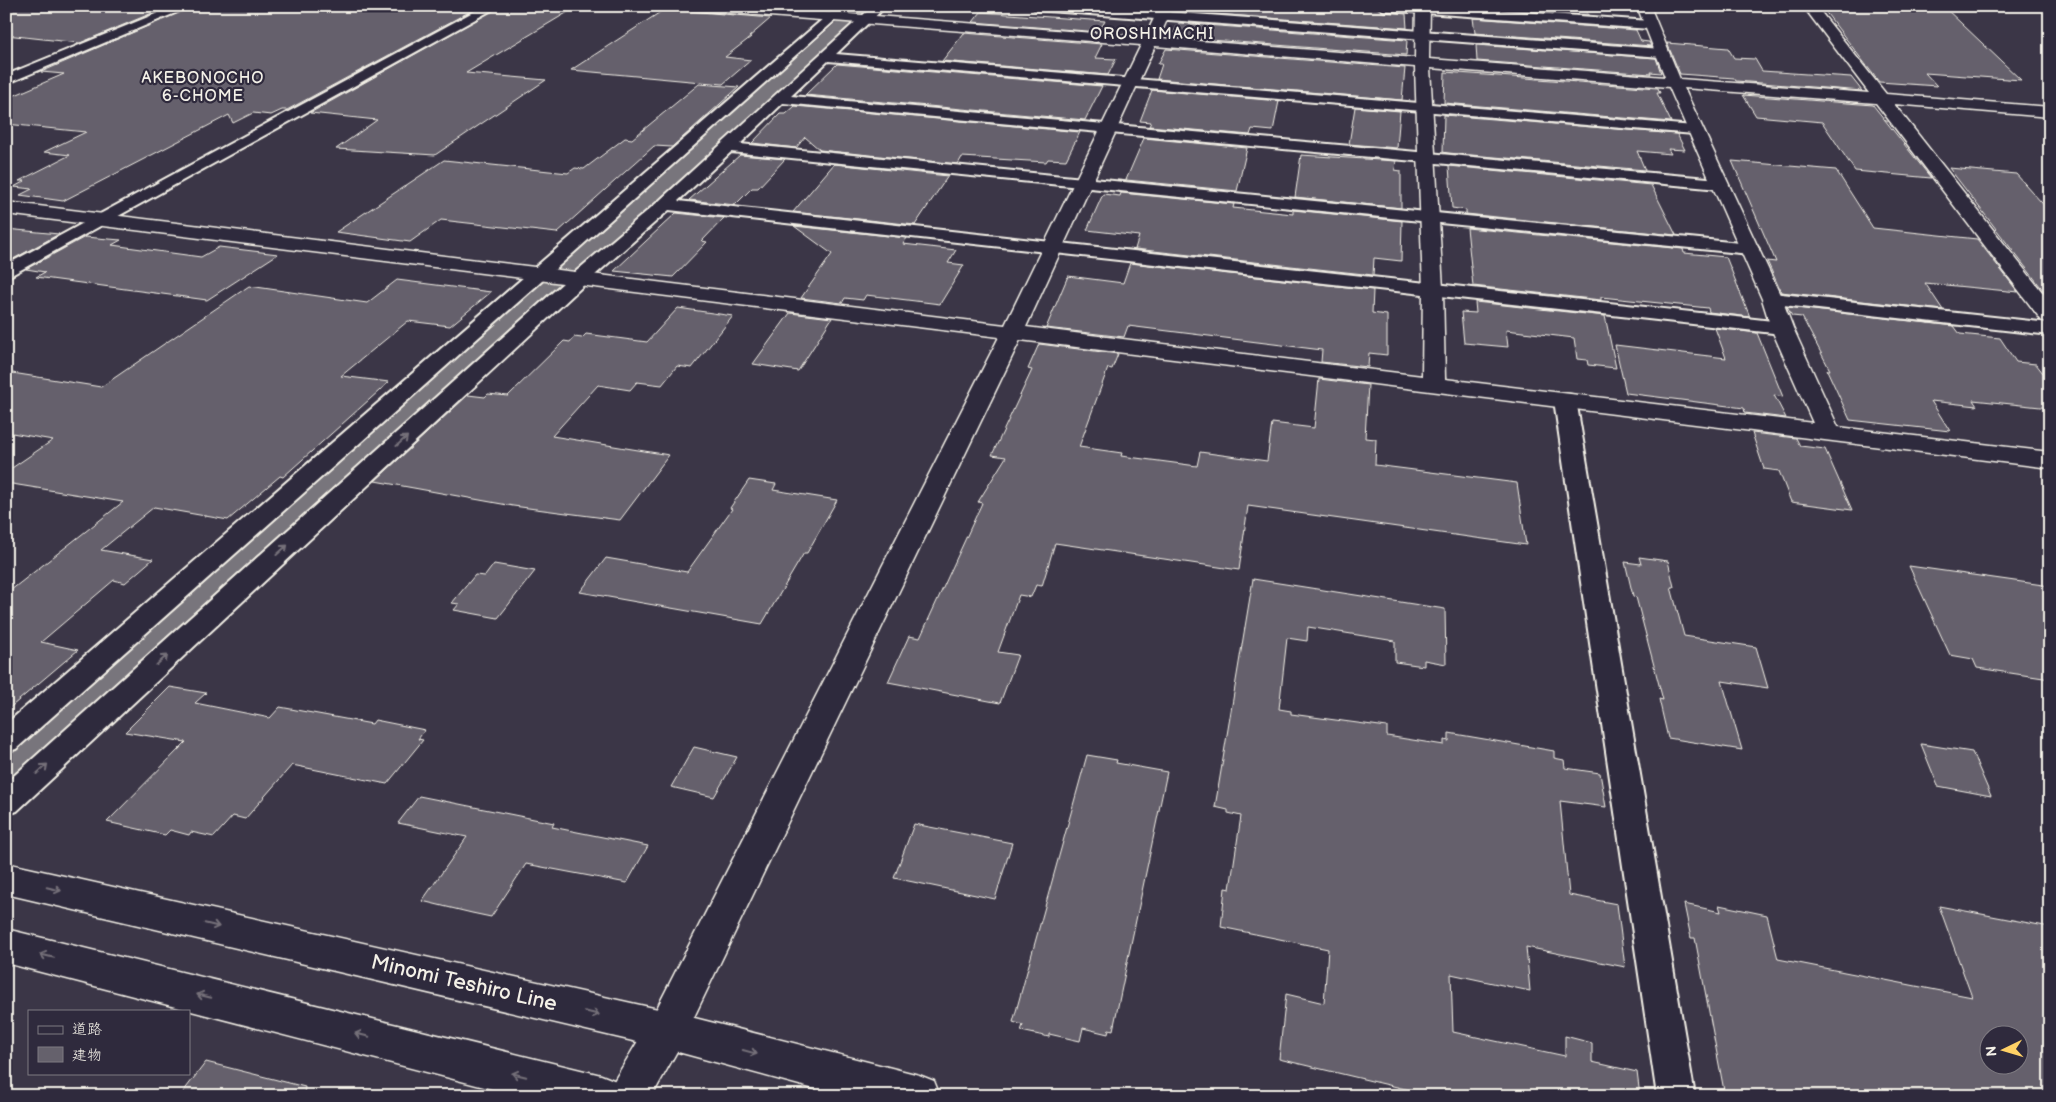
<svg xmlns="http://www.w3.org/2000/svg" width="2056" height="1102" viewBox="0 0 2056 1102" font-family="'Balsamiq Sans','Klee One',sans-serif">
<rect width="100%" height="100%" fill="#3b3647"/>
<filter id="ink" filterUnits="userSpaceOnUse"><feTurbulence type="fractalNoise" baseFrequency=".02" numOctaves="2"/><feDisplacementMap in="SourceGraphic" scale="10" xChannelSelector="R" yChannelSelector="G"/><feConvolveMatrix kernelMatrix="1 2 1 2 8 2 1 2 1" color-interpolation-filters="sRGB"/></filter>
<g filter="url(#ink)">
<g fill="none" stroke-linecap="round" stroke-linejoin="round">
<path fill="#78747b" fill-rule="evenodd" d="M855 6H873L20 786 6 791V751Z"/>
</g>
<path fill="#65616c" stroke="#f4f1e8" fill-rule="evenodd" d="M6 6H169L80 43 6 35Z
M194 6H287L362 12 374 6H480L287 110H282L271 115 253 113 233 123 229 115 63 201 20 195 32 189 14 187 25 181H19L70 155 44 152 86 132 6 124V99L64 74 41 72Z
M501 6H578L466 73 546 80 435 155 336 149 377 120 310 113Z
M1189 6H1375L1383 12 1406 14 1407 28 1187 12Z
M1471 6H1586L1588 15 1471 7Z
M1821 6H1943L2021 80 1925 73 1937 86 1879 82Z
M665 9 771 18 749 37H751L725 57 751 60 723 84 571 70Z
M981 12 1105 21 1099 32 973 22Z
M1473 18 1636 30 1641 41 1649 42 1651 46 1475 33Z
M1179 23 1407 40 1406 55 1171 37Z
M964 33 1102 44 1095 58 1116 59 1108 75 942 61Z
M1667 43 1728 48 1734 58 1755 59 1762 71 1851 77 1862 91 1736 81 1734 78 1680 74Z
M1476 45 1656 58 1661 73 1650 72 1651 74 1477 61Z
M1166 49 1405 68 1402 100 1157 79 1162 64H1158Z
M837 64 1102 86 1085 120 805 95Z
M1445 72 1658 88 1660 93H1657L1671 122 1444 103Z
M699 84 739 87 672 147 654 146 557 233 441 220 410 242 336 232 444 160 568 173 575 168 584 169 625 138 632 139Z
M1152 90 1279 101 1273 131 1252 129 1250 135 1149 126 1151 122 1140 121Z
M1743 95 1873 105 1931 178 1855 171 1822 122 1756 116Z
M795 106 1080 132 1066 160 1048 159 1046 162 962 157 958 164 820 150 805 137 796 148 752 143 780 114H786Z
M1355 107 1400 111 1397 148 1349 144Z
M1444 115 1677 134 1685 150 1668 149 1671 154 1637 151 1645 170 1448 153 1443 152Z
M1144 138 1247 148 1237 191 1126 180Z
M740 155 785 159 758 188H752L735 205 689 200Z
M1301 155 1396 161 1395 170 1401 171V208L1295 197Z
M1732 161 1836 170 1873 228 1977 239 2018 292 1925 283 1943 310 1781 292 1767 261 1776 262Z
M834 164 948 176 915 225 793 212Z
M1449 166 1651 185 1676 235 1466 214V210L1452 208Z
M1949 168 2016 174 2050 212V295H2047Z
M1121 193 1234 204 1233 208 1293 214V210L1402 221 1401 261 1374 258 1373 275 1135 249 1139 236 1087 230 1103 194 1120 196Z
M676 213 724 218 702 241 707 242 673 277 614 271Z
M794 226 907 238 903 244 956 250 948 263 964 265 940 304 866 295 863 300 845 298 842 303 801 298 832 254Z
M1467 228 1683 249 1684 253 1726 257 1750 317 1709 312 1708 308 1601 297V300L1473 286Z
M6 229 59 234 6 263Z
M85 237 121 240 112 245 201 257 219 247 278 254 207 300 36 277 45 272 26 269Z
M1130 263 1373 290 1372 313 1387 315V355L1369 353 1368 367 1321 362 1322 350 1128 326 1124 337 1046 328 1068 276 1123 283Z
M397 280 491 292 450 326 408 321 341 376 389 382 283 477 280 476 228 520 154 507 101 550 153 559 125 583 114 580 41 642 78 650 6 711V594L123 502 6 483V472L53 440 6 432V372L101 387 249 286 367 303Z
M1475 302 1605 316 1616 368 1588 365 1587 360 1577 359 1574 338 1506 330 1508 347 1464 343 1461 312 1476 313Z
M1787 307 1954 326 1960 334 2000 338 2016 362 2036 364 2043 373 2050 374V408L1973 400 1977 406 1931 401 1950 431 1850 420 1827 370H1830L1802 317 1792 316Z
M678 308 733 316 692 368 677 366 662 385 637 382 630 390 598 385 552 436 669 455 620 520 513 506 375 481 468 395 485 397 488 394 508 396 564 341 570 342 574 337 582 338 586 334 647 342Z
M790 313 832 318 798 371 753 364Z
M1715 328 1757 333 1783 397 1774 395 1786 418 1745 413 1744 408 1626 393 1615 345 1726 358Z
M1039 344 1118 354 1112 369 1108 368 1079 447 1122 453 1121 456 1197 466 1200 452 1267 461 1272 423 1314 428 1319 379 1368 385 1365 438 1376 439 1375 465 1517 483 1526 545 1248 506 1239 570 1055 543 1042 586 1036 585 1031 597 1019 595 998 652 1018 655 1000 703 888 682 909 636 920 638 982 503 978 502 1006 457 992 455 1032 370 1028 369Z
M1752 433 1796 438 1800 446 1825 449 1852 510 1791 502 1779 471 1764 469Z
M749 480 776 484 773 490 837 500 807 553H804L762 624 580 592 606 558 687 572 732 509 730 508Z
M1639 557 1668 561 1674 587H1671L1684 636 1756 647 1768 688 1722 681 1742 750 1668 738 1659 699 1663 700 1636 597 1633 596 1625 562 1641 564Z
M494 564 535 571 498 618 454 610 459 604 452 603 475 575 485 576Z
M1909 566 2050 586V679L1977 668 1973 659 1950 655Z
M1253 579 1445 609 1446 664 1424 660V666L1395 662V641L1308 627 1307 641 1287 638 1279 709 1291 711V714L1387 727V736L1444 745V740L1449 741V733L1554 751V758L1564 760 1565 768 1600 773 1606 807 1560 801 1569 895 1617 904 1625 967 1526 947 1530 991 1451 974 1453 1032 1565 1056V1036L1592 1043V1062L1637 1072 1640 1096H1435L1279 1059 1286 994 1324 1003 1328 949 1221 927 1225 888 1230 889 1241 816 1228 813V810L1215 807Z
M170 687 206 693 195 703 270 718 280 707 372 724 375 720 425 730 418 739 423 740 387 784 292 765 245 819 233 816 214 837 191 832 189 835 170 830 165 835 107 822 186 742 125 732Z
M1921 744 1972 752 1991 796 1938 786Z
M694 747 737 757 714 797 671 787Z
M1087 755 1117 760 1116 763 1167 772 1113 1030 1109 1029 1108 1034 1083 1028 1080 1041 1049 1034V1037L1021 1031 1023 1025 1013 1022Z
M419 796 554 823 552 827 648 846 627 883 526 864 491 917 472 913 422 901 467 837 398 823Z
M914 824 1012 843 995 899 894 878Z
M1684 904 1721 912 1719 905 1767 915 1778 959 1972 997 1939 906 2050 927V1096H1725L1695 938H1691ZM1988 1034H2018V1064H1988Z
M206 1062 305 1087 304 1096H180Z"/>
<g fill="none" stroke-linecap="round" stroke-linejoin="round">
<g stroke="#f4f1e8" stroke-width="4">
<path id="minor" d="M175 6H192L6 84V75Z
M484 6H499L6 278V265Z
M838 6H851L16 749 6 752V724Z
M873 6H886L836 54 1694 126 1701 130 1694 134 828 61 791 96 1719 179 1727 184 1719 189 783 103 740 144 1750 244 1756 245 1759 249 1756 253 1750 254 731 152 678 201 1782 322 1789 324 1792 328 1789 332 1782 334 669 210 587 282 17 811 6 815V783L573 274 659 201Z
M1030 6H1088L1662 49 1669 53 1662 57 1036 10Z
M1377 6H1437L1650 21 1656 25 1650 29 1383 10Z
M1772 293 2050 323V335L1765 303 1763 299 1765 295Z
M1565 394 1573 395 1576 400 1695 1096H1657L1554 400 1557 395Z"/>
</g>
<g stroke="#f4f1e8" stroke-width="3">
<path id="tertiary" d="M687 6H747L1145 37 1160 6H1173L1159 38 1415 58 1416 6H1430L1429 59 1665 77 1637 6H1650L1680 79 1869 93 1803 6H1816L1886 94 2050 107V117L1894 104 2050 302V322L2042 321 1876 103 1684 88 1782 299 1793 328 1838 427 2050 452V468L1020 340 681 1044 652 1096H608L614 1081 653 1016 999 337 6 214V202L1005 325 1141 45 693 10ZM1155 46 1415 67 1423 289 1422 376 1026 327ZM1430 68 1669 87 1762 299 1771 328 1813 423 1445 379 1443 289Z"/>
</g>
<g stroke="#f4f1e8" stroke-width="3">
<path id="secondary" d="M6 863 667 1011 919 1075 934 1081 940 1096H840L667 1049 6 894Z
M6 929 601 1075 616 1081 622 1096H519L6 963Z"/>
</g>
<use href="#minor" fill="#2f2a3d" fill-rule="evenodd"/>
<use href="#tertiary" fill="#2f2a3d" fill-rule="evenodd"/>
<use href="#secondary" fill="#2f2a3d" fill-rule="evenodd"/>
</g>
<defs><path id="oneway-shaft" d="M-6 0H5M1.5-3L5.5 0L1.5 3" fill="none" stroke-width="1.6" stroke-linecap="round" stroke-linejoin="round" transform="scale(1.25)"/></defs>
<g stroke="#747079">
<use href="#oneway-shaft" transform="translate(402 441) rotate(-42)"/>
<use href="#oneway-shaft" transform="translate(282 550) rotate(-42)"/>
<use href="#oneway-shaft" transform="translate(162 660) rotate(-42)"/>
<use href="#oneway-shaft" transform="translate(42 769) rotate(-42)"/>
<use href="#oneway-shaft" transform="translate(54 889) rotate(13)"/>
<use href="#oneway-shaft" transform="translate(212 925) rotate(13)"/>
<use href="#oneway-shaft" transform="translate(47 956) rotate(-166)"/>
<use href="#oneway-shaft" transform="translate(204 996) rotate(-166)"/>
<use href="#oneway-shaft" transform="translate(592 1013) rotate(13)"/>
<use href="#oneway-shaft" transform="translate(362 1035) rotate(-166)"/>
<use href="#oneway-shaft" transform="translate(750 1052) rotate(15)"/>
<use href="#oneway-shaft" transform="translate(519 1075) rotate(-166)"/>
</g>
</g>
<g text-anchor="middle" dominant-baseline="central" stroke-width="4.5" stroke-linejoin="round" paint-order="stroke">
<g font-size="16" letter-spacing="1" fill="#f4f1e8" stroke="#2f2a3d">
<text x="1152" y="34">OROSHIMACHI</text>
<text x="203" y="78">AKEBONOCHO<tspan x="203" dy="18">6-CHOME</tspan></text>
</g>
<g font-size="21" fill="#f4f1e8" stroke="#2f2a3d">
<text transform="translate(464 983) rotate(13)">Minomi Teshiro Line</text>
</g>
</g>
<rect width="2056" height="1102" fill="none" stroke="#2f2a3d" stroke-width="25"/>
<rect x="12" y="12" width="2031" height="1077" fill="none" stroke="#f4f1e8" stroke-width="2" filter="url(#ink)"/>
<rect x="28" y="1010" width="162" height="65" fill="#2f2a3d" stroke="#7e7a81"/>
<rect x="38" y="1026" width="25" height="8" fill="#2f2a3d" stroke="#7e7a81"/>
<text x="72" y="1034" font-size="15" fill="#f4f1e8">道路</text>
<rect x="38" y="1047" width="25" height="15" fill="#65616c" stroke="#7e7a81"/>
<text x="72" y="1060" font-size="15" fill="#f4f1e8">建物</text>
<g transform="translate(2004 1050) rotate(265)"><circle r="24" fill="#2f2a3d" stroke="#7e7a81"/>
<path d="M0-4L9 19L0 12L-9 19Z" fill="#ffd166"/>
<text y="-8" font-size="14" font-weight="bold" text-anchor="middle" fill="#f4f1e8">N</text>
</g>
</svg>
